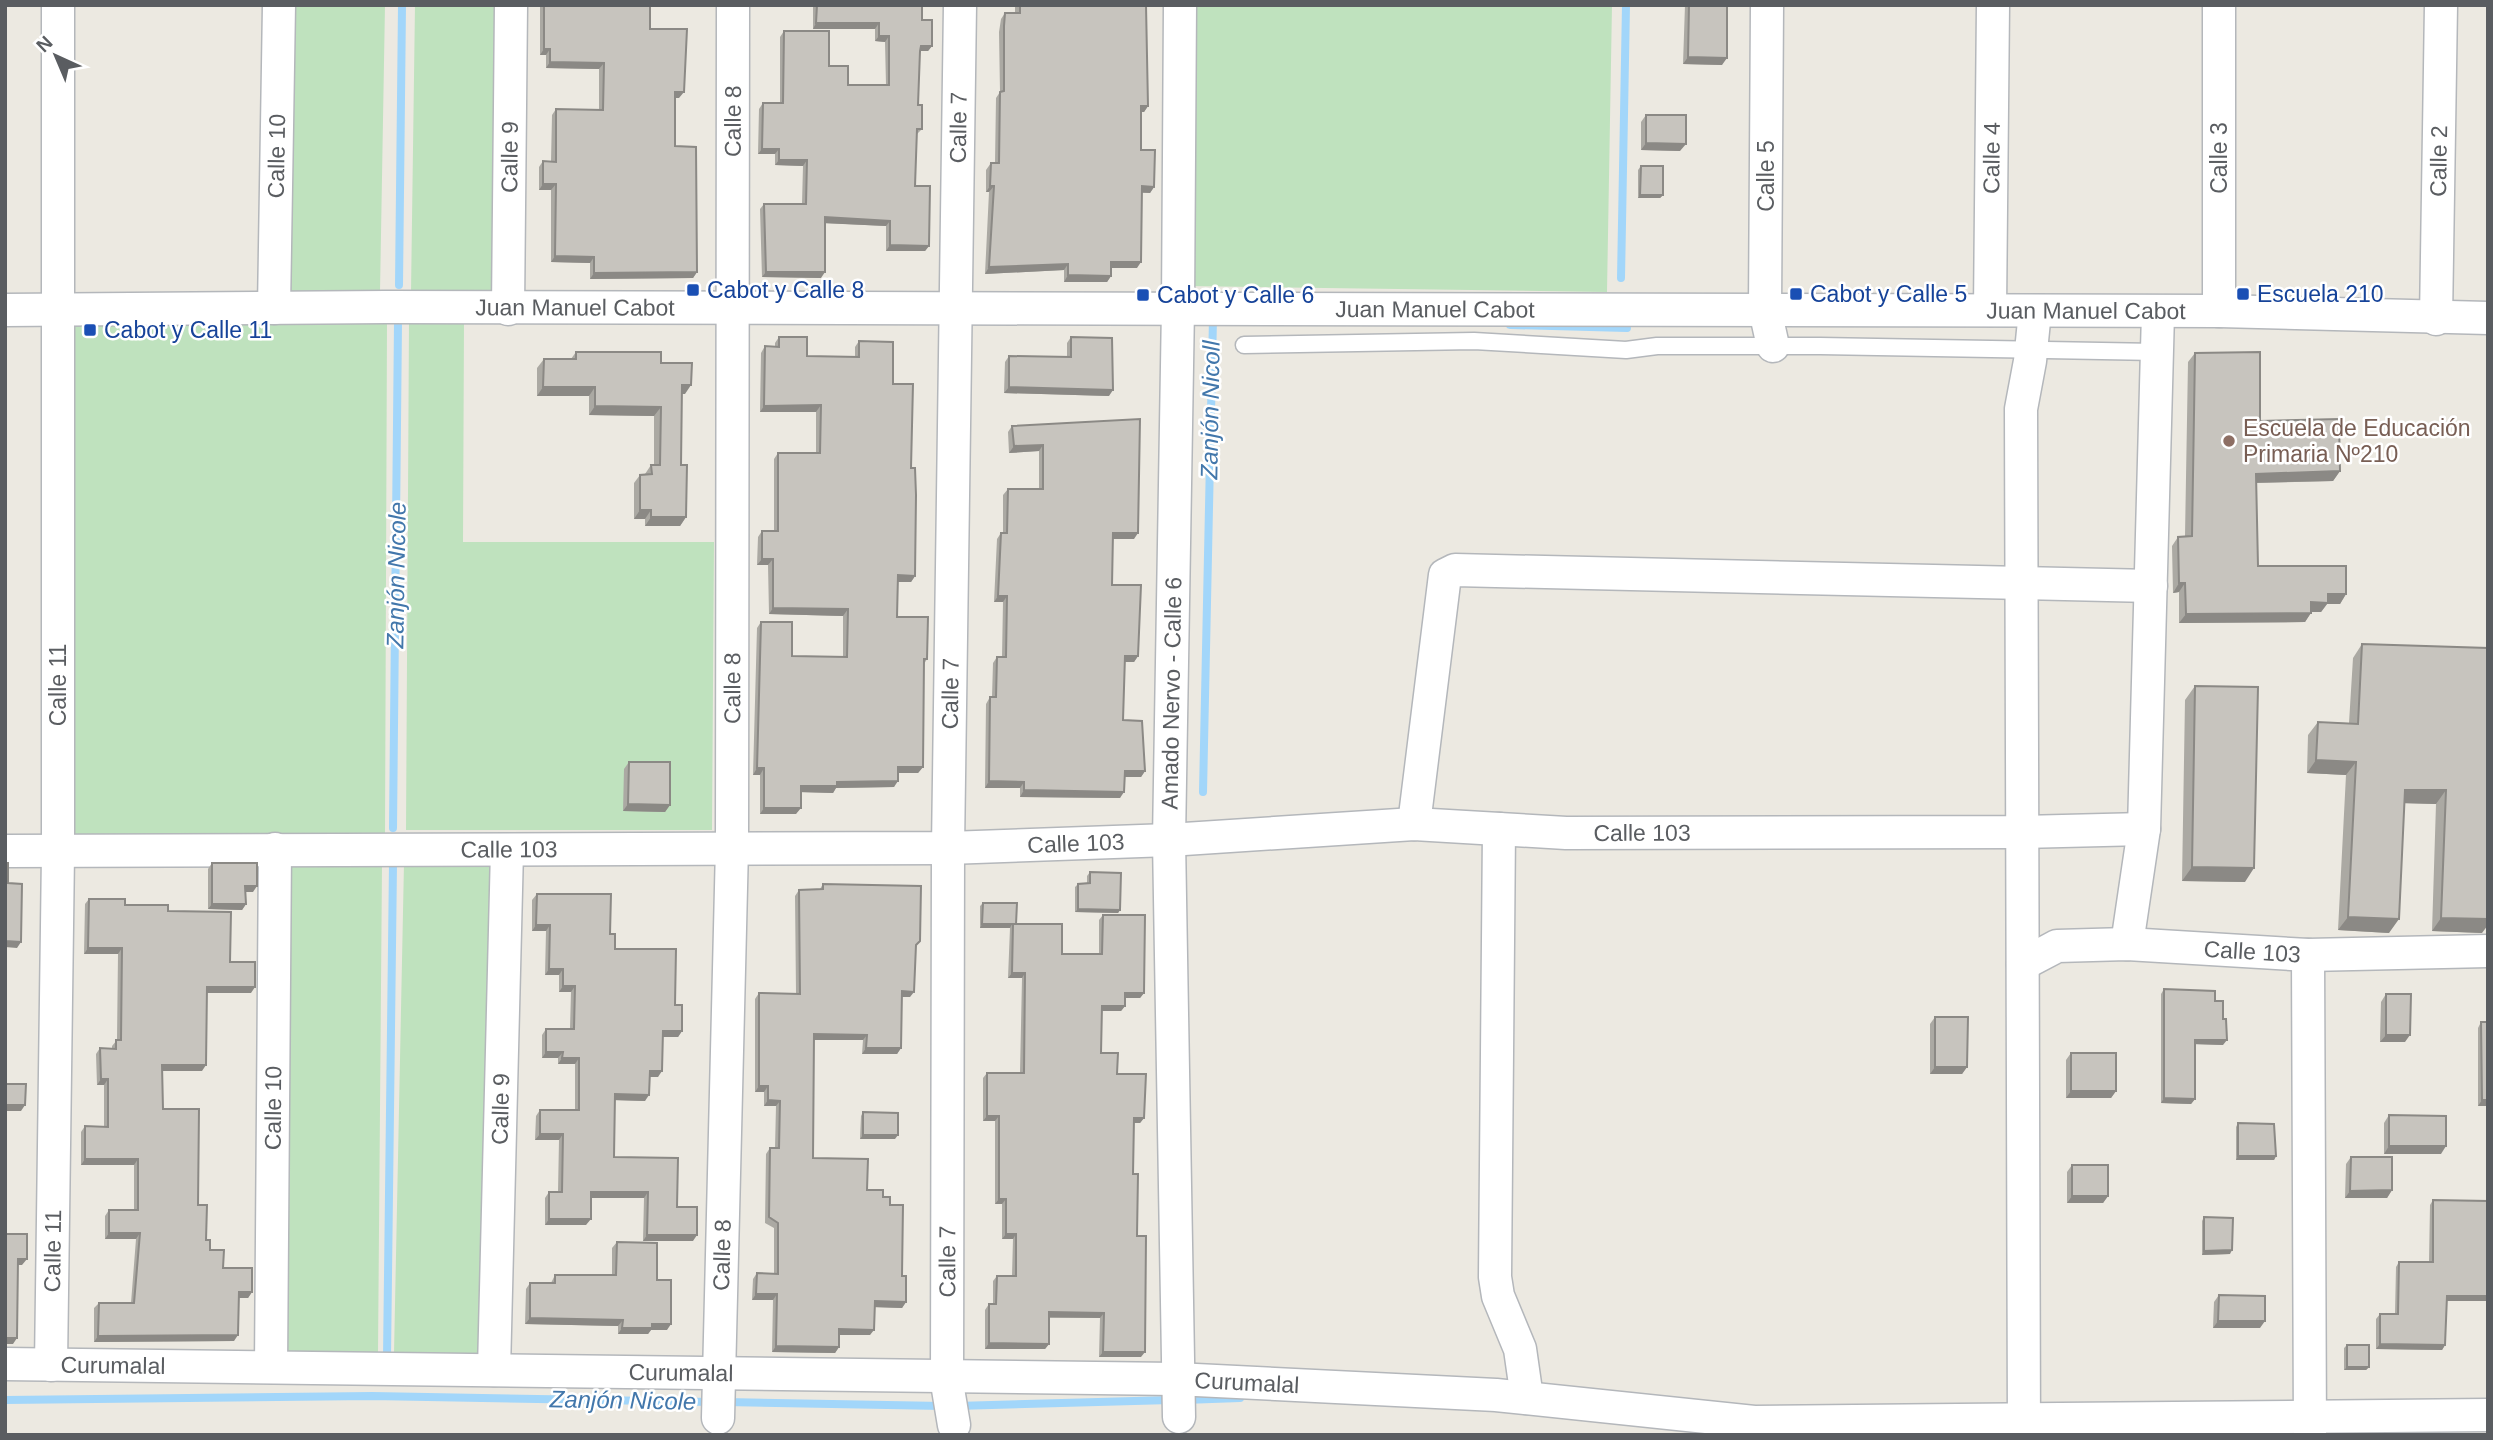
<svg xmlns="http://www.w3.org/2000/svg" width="2493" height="1440" viewBox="0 0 2493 1440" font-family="Helvetica,sans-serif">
<rect width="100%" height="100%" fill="#ece9e1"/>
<path fill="#bfe2be" d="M295 5H385L380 292 290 291Z
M415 5H496L492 293H411Z
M1191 5H1612L1607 292 1187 286Z
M387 323 385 835 72 836 74 324Z
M409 323H464L463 542H714L712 830H406Z
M404 863 490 865 480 1355 394 1354Z
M290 864 382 865 378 1353H286Z"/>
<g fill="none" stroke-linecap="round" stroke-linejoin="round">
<path stroke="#a2d6fa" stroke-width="8" d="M1621 278 1626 5
M399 285 402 5
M1510 325 1627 328
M1203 792 1213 318
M393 828 398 323
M387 1358 393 864
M5 1400 372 1396 712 1402
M1184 1400 1240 1398
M725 1402 943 1406
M956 1406 1171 1400"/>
<g stroke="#b4b7bb" stroke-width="19">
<path id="service" d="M1244 345 1474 341 1626 350 1657 346H1820L2157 352"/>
</g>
<g stroke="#b4b7bb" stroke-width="35">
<g id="minor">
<path d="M1767 5 1765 310 1773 346"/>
<path id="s1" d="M274 308 279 5"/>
<path id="s2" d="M508 309 511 5"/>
<path id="s3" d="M5 310 386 307 2219 311 2488 318"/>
<path id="s4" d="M1990 310 1993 5"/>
<path d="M2219 311V5"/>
<path id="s5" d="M2436 319 2441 5"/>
<path d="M1414 824 1445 575 1455 570 2151 586"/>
<path d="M1499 829 1495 1277 1498 1296 1520 1349 1527 1398"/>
<path id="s6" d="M5 851 948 848 1169 840 1414 824 1566 833 2023 832 2144 829"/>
<path d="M2127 944 2144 829 2158 313"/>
<path d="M2308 955 2310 1435"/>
<path id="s7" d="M2023 964 2057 946 2127 944 2308 955 2488 951"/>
<path id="s8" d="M5 1364 1176 1379 1496 1395 1754 1422 2488 1415"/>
<path id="s9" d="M51 1365 58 853V5"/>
<path id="s10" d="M271 1367 275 849"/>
<path id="s11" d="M494 1370 507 850"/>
<path id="s12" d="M1179 1417 1169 840 1178 307 1180 5"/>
<path id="s13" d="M718 1418 732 847 733 5"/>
<path id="s14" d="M954 1425 947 1383 948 848 960 5"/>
<path d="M2024 1435 2021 409 2030 361 2035 311"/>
</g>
</g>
<use href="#service" stroke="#fff" stroke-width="16"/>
<use href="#minor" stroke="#fff" stroke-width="32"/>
</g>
<path fill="#aba9a3" d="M540 5H650V29L679 98H675V146L697 272 693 278 590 279V263L551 262V190H539V167L543 161 551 162 552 115 556 109 599 110V69L546 68V55H540Z
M813 5H902L922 20 932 46 928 51H920L918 105 922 129 917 134 915 186 929 246 925 251H886V226L825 223 821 278 762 277 760 209 764 204H802L803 166 775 165V154H758L759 109 763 103H780V37L784 31 829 66 848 85H886L885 42 875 41V29H813Z
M1015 5H1146L1148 106 1144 112H1141V150L1154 187 1150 193H1142L1137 268H1111V276L1107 282H1064V270L985 274 989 192H986V170L991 163H995L996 98 1000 92 999 32 1001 19 1005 13H1015Z
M1685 5H1727L1722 65 1683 64Z
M1646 115 1680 151 1641 150V122Z
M1641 166 1663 195 1660 198H1638V170Z
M779 337 807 356 855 357V347L859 341 893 384 911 468 915 576 911 582H898L897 617 927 659 924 664 923 767 918 773H898L894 787 836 788 833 793 801 792 796 814H760V775H753L757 628 761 622 792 656 843 657V616L769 614 768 565H757L758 537 762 531H774V459L778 453H816V412H760L761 353 765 346 775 347V343Z
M1071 337 1109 396 1004 393 1005 362 1009 356 1067 357V343Z
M576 352 661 363 685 394H682L681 465 686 517 680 526H645V519H634V483L640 475 645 474 651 465H654V416L589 415V396H537V368L544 359H571Z
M2195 353 2260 421 2340 471 2333 481 2256 483 2258 566 2346 594 2340 604H2327L2321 612H2311L2305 622 2179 623V592L2173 593 2172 546 2178 537 2185 536 2188 362Z
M1140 419 1134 539H1112V585L1138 656 1134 662H1125L1123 720 1145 771 1141 777H1125L1120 798 1020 797V788H985L986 704 990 697H992L993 663 997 657H1002L1003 602H994L997 539 1001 533H1003V495L1008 489H1039V451L1009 453 1008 432 1012 426Z
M2362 644 2488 648 2482 933 2432 931 2436 804 2405 803 2389 933 2338 930 2346 775 2307 773 2308 735 2318 722 2349 723 2353 658Z
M2195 686 2245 882 2182 881 2185 700Z
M629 762 670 805 665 812 623 811 624 769Z
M212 863 253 892H245L246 904 242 910 208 909V869Z
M1090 872 1120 910 1118 913 1075 912V887L1078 884H1087V876Z
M823 884 916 948 910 997H902L901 1048 897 1054H862L863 1040H814L813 1158 867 1190 883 1197 890 1205 906 1302 902 1308 875 1307 870 1335H839V1347L835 1353 772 1352 773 1300H752L753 1279 757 1273 774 1274V1228L765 1223 766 1154 770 1148H775L776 1106H764V1092H755V999L759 993H796L795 896 799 890 820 889Z
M537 894 610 934 615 949 675 1005 682 1031 678 1037H663L658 1077H650L645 1101 615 1100 614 1157 677 1207 693 1241H643L644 1198H591L586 1225H545V1198L549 1192H558L559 1140H535L536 1116 540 1110H575V1064H558V1058H542V1035L546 1029H570L571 992H559V975H545L546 931H532V900Z
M89 899 168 911 230 962 251 993H207L202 1071H163V1109L198 1205 206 1240 210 1250 223 1268 252 1292 248 1298H239L234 1341 94 1342V1308L99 1303H131L136 1239H105V1216L109 1210H134V1165H81V1132L85 1126H104V1085H97L96 1054 100 1048 112 1049V1046L117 1040 118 954H84L85 904Z
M983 903 1062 954H1099V920L1103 915 1144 993 1140 998H1125V1006L1121 1011H1102L1101 1053 1117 1074 1144 1118 1140 1123H1134L1133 1174 1137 1236 1141 1357H1099L1100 1318H1049V1344L1045 1349H985V1310L989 1304H993V1281L997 1276H1012L1013 1239H1002V1204H995V1121H983V1078L987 1073H1020L1022 978H1008L1010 928H980V906Z
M2164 989 2215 1001 2223 1045 2195 1044V1099L2191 1104 2161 1103V994Z
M2386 994 2405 1042H2380L2381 1002Z
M1935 1017 1967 1067 1962 1074H1930V1024Z
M2481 1022H2488V1106H2478V1028Z
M2071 1053 2116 1091 2111 1098H2066V1060Z
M863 1112 895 1139H860L861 1116Z
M2389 1115 2441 1154H2384V1123Z
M2238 1123 2276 1156 2274 1160H2236V1127Z
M2351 1157 2392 1190 2387 1198H2345L2346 1164Z
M2072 1165 2108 1196 2103 1203H2067V1172Z
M2433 1200 2486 1301H2447L2445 1345 2442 1350 2376 1349V1319L2380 1314H2395L2396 1267 2399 1262H2429L2430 1205Z
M2204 1217 2230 1254 2202 1255V1221Z
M617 1242 657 1280 667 1330H651L648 1334H618V1326L525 1324 526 1289 530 1283H551L555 1275H612V1248Z
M2219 1295 2260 1328H2213L2214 1302Z
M2347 1345 2369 1367 2366 1370H2344V1348Z"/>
<path fill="#8b8985" d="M816 23H879L875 29H813Z
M879 36H889L885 42 875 41Z
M921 46H932L928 51H918Z
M544 49H550L546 55H540Z
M1688 57 1727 58 1722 65 1683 64Z
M550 62 604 63 599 69 546 68Z
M675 92H684L679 98H671Z
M1141 106H1148L1144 112H1136Z
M1646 143 1686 144 1680 151 1641 150Z
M762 149H779L775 154H758Z
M779 160H807L803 166 775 165Z
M543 184H556L551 190H539Z
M990 186H994L989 192H986Z
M1142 186 1154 187 1150 193 1137 192Z
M1640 195H1663L1660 198H1638Z
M825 217 890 221 886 226 821 223Z
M890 245 929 246 925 251H886Z
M555 256 594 257 590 263 551 262Z
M1111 262H1141L1137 268H1107Z
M1068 264 1064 270 985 274 989 267Z
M697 272 693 278 590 279 594 273Z
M766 272H825L821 278 762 277Z
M1068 275 1111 276 1107 282H1064Z
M682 385H691L685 394H676Z
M543 387H595L589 396H537Z
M1009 387 1113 390 1109 396 1004 393Z
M821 405 816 412H760L764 406Z
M595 406 661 407 654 416 589 415Z
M1043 445 1039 451 1009 453 1014 446Z
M2340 471 2333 481 2249 483 2256 474Z
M640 510H651L645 519H634Z
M651 517H686L680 526H645Z
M1113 533H1138L1134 539H1108Z
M762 559H773L768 565H757Z
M898 575 915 576 911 582H894Z
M2179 583H2185L2179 592 2173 593Z
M2328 594H2346L2340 604H2327L2321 612H2305L2311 602Z
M998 596H1007L1003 602H994Z
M773 608 848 609 843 616 769 614Z
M2311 613 2305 622 2179 623 2186 614Z
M1125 656H1138L1134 662H1121Z
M2316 760 2356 762 2346 775 2307 773Z
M898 767H923L918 773H894Z
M757 768H764L760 775H753Z
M1125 771H1145L1141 777H1120Z
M898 781 894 787 836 788 833 793 797 792 801 786 837 782Z
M989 781 1024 782 1020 788H985Z
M1024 790 1124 792 1120 798 1020 797Z
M2405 790H2446L2436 804 2396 803Z
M628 804 670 805 665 812 623 811Z
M764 808H801L796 814H760Z
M2192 867 2254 868 2245 882 2182 881Z
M245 886H257L253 892H241Z
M212 904H246L242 910 208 909Z
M1078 909 1120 910 1118 913 1075 912Z
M2348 917 2399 919 2389 933 2338 930Z
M2441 918 2488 919V925L2482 933 2432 931Z
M982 924H1012L1010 928H980Z
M536 925H550L546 931H532Z
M5 941 21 942 17 948 5 947Z
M88 948H122L118 954H84Z
M549 969H563L559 975H545Z
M1012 973H1025L1022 978H1008Z
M563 986H575L571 992H559Z
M207 987H255L251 993H203Z
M902 991 914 992 910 997H898Z
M1125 993H1144L1140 998H1121Z
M1102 1006H1125L1121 1011H1098Z
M663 1031H682L678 1037H659Z
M814 1034 867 1035 863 1040H810Z
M2386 1035H2410L2405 1042H2380Z
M2195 1040H2227L2223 1045 2191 1044Z
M866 1048H901L897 1054H862Z
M546 1052H563L558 1058H542Z
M562 1058H579L575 1064H558Z
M162 1065H206L202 1071H158Z
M1935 1067H1967L1962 1074H1930Z
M650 1071H662L658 1077H645Z
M101 1079H108L104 1085H97Z
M759 1086H768L764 1092H755Z
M2071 1091H2116L2111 1098H2066Z
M615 1094 649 1095 645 1101 611 1100Z
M2164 1098 2195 1099 2191 1104 2161 1103Z
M768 1100 780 1101 776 1106H764Z
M2482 1100H2488V1106H2478Z
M5 1105H25L21 1111H5Z
M987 1116H999L995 1121H983Z
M1134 1118H1144L1140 1123H1130Z
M540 1134H563L559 1140H535Z
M863 1135H898L895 1139H860Z
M2389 1146H2446L2441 1154H2384Z
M2238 1156H2276L2274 1160H2236Z
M85 1159H138L134 1165H81Z
M2392 1190 2387 1198H2345L2350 1191Z
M591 1192H648L644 1198H587Z
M2072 1196H2108L2103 1203H2067Z
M999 1199H1006L1002 1204H995Z
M549 1219H591L586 1225H545Z
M109 1233H140L136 1239H105Z
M1006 1234H1016L1013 1239H1002Z
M647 1235H697L693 1241H643Z
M2232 1250 2230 1254 2202 1255 2204 1251Z
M18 1259H27L22 1265H14Z
M239 1292H252L248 1298H235Z
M756 1294H777L773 1300H752Z
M2447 1296H2488V1298L2486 1301H2443Z
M875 1301 906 1302 902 1308 871 1307Z
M1049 1312 1104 1313 1100 1318 1046 1317Z
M530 1318 623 1320 618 1326 525 1324Z
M2218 1321H2265L2260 1328H2213Z
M652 1324H671L667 1330H651L648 1334H618L622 1328Z
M839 1329 874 1330 870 1335H835Z
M238 1335 234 1341 94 1342 98 1336Z
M5 1338H17L13 1344H5Z
M989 1343 1049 1344 1045 1349H985Z
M2380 1344 2445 1345 2442 1350 2376 1349Z
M776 1346 839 1347 835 1353 772 1352Z
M1103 1352H1145L1141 1357H1099Z
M2347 1367H2369L2366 1370H2344Z"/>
<path fill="#c7c4be" stroke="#8b8985" stroke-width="2" d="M544 5H650V29H687L684 92H675V146L696 147 697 272 594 273V257L555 256 556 184H543V161L556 162V109L603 110 604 63 550 62V49H544Z
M817 5 922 6V20H932V46H921L920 51 918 105H922V129H917L915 186H930L929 246 890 245V221L825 217V272H766L764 204H806L807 160H779V149H762L763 103H783L784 31H829V66H848V85H889V36H879V23H816Z
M1020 5H1146L1148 106H1141V150H1155L1154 187 1142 186 1141 262H1111V276L1068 275V264L989 267 994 186H990L991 163H999L1000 92 1004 91V26L1005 13H1020Z
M1689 5H1727V58L1688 57Z
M1646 115H1686V144L1646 143Z
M1641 166H1663V195H1640Z
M779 337H807V356L859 357V341L893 342V384H913L911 468H915L916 495 915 576 898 575 897 617H928L927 659H924L923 767H898V781L837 782V786H801V808H764V768H757L761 622H792V656L847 657 848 609 773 608V559H762V531H778V453H820L821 405 764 406 765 346 779 347Z
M1071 337 1112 338 1113 390 1009 387V356L1071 357Z
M576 352H661V363H692L691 385H682L681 465H687L686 517H651V510H640V475L652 474 651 465H660L661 407 595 406V387H543L544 359H576Z
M2260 352V421L2339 419 2340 471 2256 474 2258 566H2346V594H2328V603L2311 602V613L2186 614 2185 583H2179L2178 537 2192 536 2195 353Z
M1140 419 1138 533H1113L1112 585H1141L1138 656H1125L1123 720 1142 721 1145 771H1125L1124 792 1024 790V782L989 781 990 697H996L997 657H1006L1007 596H998L1001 533H1007L1008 489H1043V445L1014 446 1012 426Z
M2362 644 2488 648V919L2441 918 2446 790H2405L2399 919 2348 917 2356 762 2316 760 2318 722 2358 724Z
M2195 686 2258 687 2254 868 2192 867Z
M629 762H670V805L628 804Z
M5 863H8V883L22 884 21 942 5 941Z
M212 863H257V886H245L246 904H212Z
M1090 872 1121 873 1120 910 1078 909V884L1090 883Z
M823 884 921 886 920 941 916 945 914 992 902 991 901 1048H866L867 1035 814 1034 813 1158 868 1159 867 1190H883V1197H890V1205H903L902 1276H906V1302L875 1301 874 1330 839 1329V1347L776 1346 777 1294H756L757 1273 778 1274V1223L769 1217 770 1148H779L780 1101 768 1100V1086H759V993L800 994 799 890 823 889Z
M537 894H611L610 934H615V949H676L675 1005H682V1031H663L662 1071H650L649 1095 615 1094 614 1157 678 1158 677 1207H697V1235H647L648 1192H591V1219H549V1192H562L563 1134H540V1110H579V1058H562L563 1052H546V1029H574L575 986H563V969H549L550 925H536Z
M89 899H125V905H168V911L231 912 230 962H255V987H207L206 1065H162L163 1109H199L198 1205H207L206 1240H210V1250H224L223 1268H252V1292H239L238 1335 98 1336 99 1303H134L140 1233H109V1210H138V1159H85V1126L108 1127V1079H101L100 1048 116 1049V1040H121L122 948H88Z
M983 903H1017L1016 924H982Z
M1103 915H1145L1144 993H1125V1006H1102L1101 1053H1118L1117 1074H1146L1144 1118H1134L1133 1174H1138L1137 1236H1146L1145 1352H1103L1104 1313 1049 1312V1344L989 1343V1304H996L997 1276H1016V1234H1006V1199H999V1116H987V1073H1024L1025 973H1012L1013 924H1062V954H1102Z
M2164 989 2215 991V1001H2223V1019H2226L2227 1040H2195V1099L2164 1098Z
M2386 994H2411L2410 1035H2386Z
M1935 1017H1968L1967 1067H1935Z
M2481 1022H2488V1100H2482Z
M2071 1053H2116V1091H2071Z
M5 1084H26L25 1105H5Z
M863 1112 898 1113V1135H863Z
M2389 1115 2446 1116V1146H2389Z
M2238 1123 2274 1124 2276 1156H2238Z
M2351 1157H2392V1190L2350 1191Z
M2072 1165H2108V1196H2072Z
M2433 1200 2488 1201V1296H2447L2445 1345 2380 1344V1314H2398L2399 1262H2433Z
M2204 1217 2233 1218 2232 1250 2204 1251Z
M5 1234H27V1259H18L17 1338H5Z
M617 1242 657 1243V1280H671V1324H652V1328H622L623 1320 530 1318V1283H555V1275H616Z
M2219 1295 2265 1296V1321H2218Z
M2347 1345H2369V1367H2347Z"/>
<g fill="#1a4fb4" stroke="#fff" stroke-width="2.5">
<rect x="686" y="283" width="14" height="14" rx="3.5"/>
<rect x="1789" y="287" width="14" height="14" rx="3.5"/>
<rect x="2236" y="287" width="14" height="14" rx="3.5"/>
<rect x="1136" y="288" width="14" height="14" rx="3.5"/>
<rect x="83" y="323" width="14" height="14" rx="3.5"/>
</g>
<circle fill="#8d6e63" stroke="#fff" stroke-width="2.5" cx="2229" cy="441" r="7"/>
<g text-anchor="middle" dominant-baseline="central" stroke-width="5" stroke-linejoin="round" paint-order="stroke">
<g font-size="23" fill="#5a5d61" stroke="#fff">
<text stroke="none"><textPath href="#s13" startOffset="1297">Calle 8</textPath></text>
<text stroke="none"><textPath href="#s14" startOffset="1298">Calle 7</textPath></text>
<text stroke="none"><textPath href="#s1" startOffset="152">Calle 10</textPath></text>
<text stroke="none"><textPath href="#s2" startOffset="152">Calle 9</textPath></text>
<text stroke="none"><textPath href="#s4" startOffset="152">Calle 4</textPath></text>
<text transform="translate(2219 158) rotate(-90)">Calle 3</text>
<text stroke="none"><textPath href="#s5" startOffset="158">Calle 2</textPath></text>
<text transform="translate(1766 176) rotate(-90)">Calle 5</text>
<text stroke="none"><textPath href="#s3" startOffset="570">Juan Manuel Cabot</textPath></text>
<text stroke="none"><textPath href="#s3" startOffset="1430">Juan Manuel Cabot</textPath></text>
<text stroke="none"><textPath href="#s3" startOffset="2081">Juan Manuel Cabot</textPath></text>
<text transform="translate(58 685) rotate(-90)">Calle 11</text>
<text stroke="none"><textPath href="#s13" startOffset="730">Calle 8</textPath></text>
<text stroke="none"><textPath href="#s12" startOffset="724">Amado Nervo - Calle 6</textPath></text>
<text stroke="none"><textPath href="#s14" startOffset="732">Calle 7</textPath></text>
<text stroke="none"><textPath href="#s6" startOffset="1638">Calle 103</textPath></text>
<text stroke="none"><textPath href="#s6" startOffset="1071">Calle 103</textPath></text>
<text stroke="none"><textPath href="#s6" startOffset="504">Calle 103</textPath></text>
<text stroke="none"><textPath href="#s7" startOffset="234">Calle 103</textPath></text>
<text stroke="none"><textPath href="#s10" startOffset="259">Calle 10</textPath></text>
<text stroke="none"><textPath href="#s11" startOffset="261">Calle 9</textPath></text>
<text stroke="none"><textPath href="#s9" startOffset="114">Calle 11</textPath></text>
<text stroke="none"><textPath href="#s13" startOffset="163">Calle 8</textPath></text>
<text stroke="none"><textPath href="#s14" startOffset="164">Calle 7</textPath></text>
<text stroke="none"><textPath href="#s8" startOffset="108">Curumalal</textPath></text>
<text stroke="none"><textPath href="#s8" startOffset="676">Curumalal</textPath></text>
<text stroke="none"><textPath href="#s8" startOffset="1242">Curumalal</textPath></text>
</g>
<g font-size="23" fill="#164399" stroke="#fff" text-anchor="start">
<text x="707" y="290">Cabot y Calle 8</text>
<text x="1810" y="294">Cabot y Calle 5</text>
<text x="2257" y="294">Escuela 210</text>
<text x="1157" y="295">Cabot y Calle 6</text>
<text x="104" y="330">Cabot y Calle 11</text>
</g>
<g font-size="23" fill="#785e54" stroke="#fff" text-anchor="start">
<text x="2243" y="428">Escuela de Educación<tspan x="2243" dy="26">Primaria Nº210</tspan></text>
</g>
<g font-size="24" font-style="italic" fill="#4277ab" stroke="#fff">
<text transform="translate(1210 410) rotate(-89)">Zanjón Nicoll</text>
<text transform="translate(396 575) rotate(-89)">Zanjón Nicole</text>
<text transform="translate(623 1400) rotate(1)">Zanjón Nicole</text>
</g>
</g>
<rect width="2493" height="1440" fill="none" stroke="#5a5d61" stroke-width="14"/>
<g transform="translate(56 56) rotate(316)" stroke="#ffffff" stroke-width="5" paint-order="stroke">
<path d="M0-5L12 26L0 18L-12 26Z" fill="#5a5d61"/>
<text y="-10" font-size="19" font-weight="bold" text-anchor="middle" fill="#5a5d61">N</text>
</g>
</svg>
